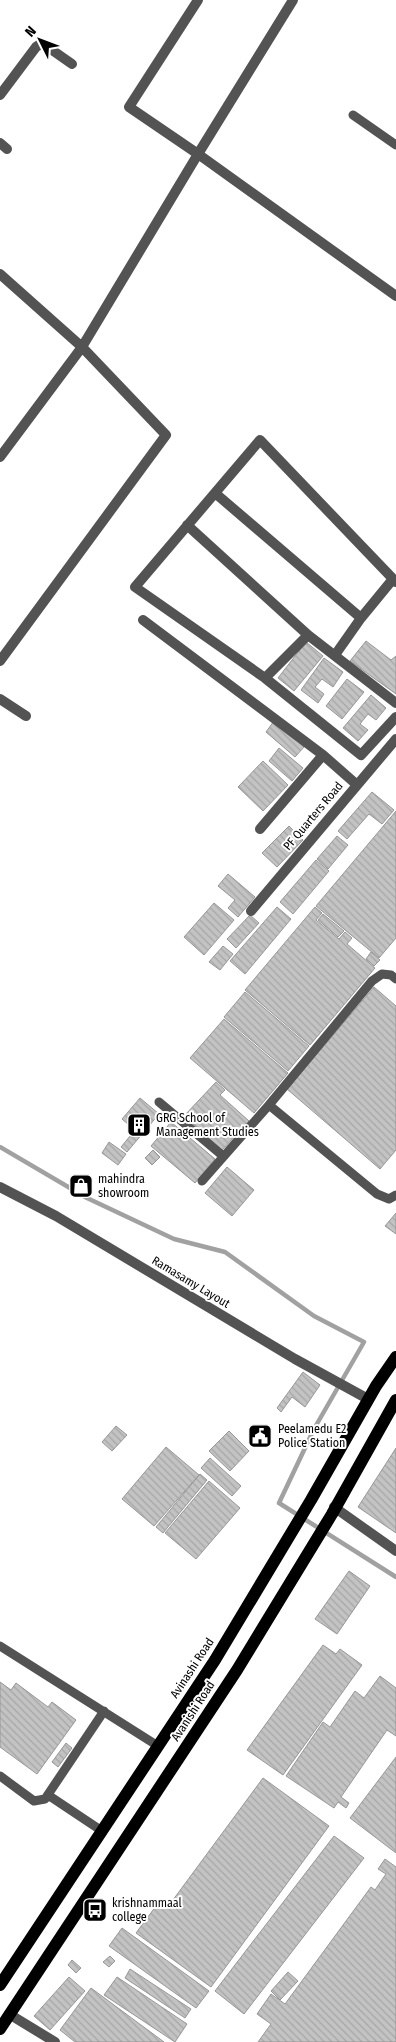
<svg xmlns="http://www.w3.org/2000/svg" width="396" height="2042" viewBox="0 0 396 2042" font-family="'Fira Sans Condensed',sans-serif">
<defs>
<pattern id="building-back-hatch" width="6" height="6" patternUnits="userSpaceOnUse" patternTransform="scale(1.25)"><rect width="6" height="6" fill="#c3c3c3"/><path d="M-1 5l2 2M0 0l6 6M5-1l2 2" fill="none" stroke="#a6a6a6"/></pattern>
</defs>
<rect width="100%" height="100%" fill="#fff"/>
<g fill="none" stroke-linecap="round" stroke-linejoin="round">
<path stroke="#a1a1a1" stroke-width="4.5" d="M0 1147 87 1198 174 1239 225 1252 314 1316 364 1342 314 1429 279 1503 396 1577"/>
</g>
<path fill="url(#building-back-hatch)" stroke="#979797" d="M366 641 391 660 396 656V694L350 661Z
M306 642 323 656 294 691 278 678Z
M324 658 343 672 333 687 322 679 315 687 324 694 318 703 301 690Z
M347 679 364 692 342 719 326 706Z
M371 695 386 708 376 720 368 714 360 724 368 730 358 741 343 728Z
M274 721 304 747 295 757 266 732Z
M279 748 303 768 292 781 269 761Z
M263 761 288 785 263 811 238 787Z
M372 792 394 810 382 824 369 814 347 839 338 831Z
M396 811V938L379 958 316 906Z
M289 826 303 840 277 867 262 853Z
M337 836 348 845 328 869 317 859Z
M316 860 329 871 293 914 280 902Z
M228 874 255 897 238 917 228 908 235 900 218 886Z
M214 903 234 920 204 955 184 937Z
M277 907 291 919 245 974 230 961Z
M315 907 322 913 316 920 339 939 345 932 352 938 347 944 375 968 310 1045 245 990Z
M323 914 344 931 338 937 318 920Z
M250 915 259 923 236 948 227 939Z
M223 946 233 954 220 970 209 962Z
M371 952 380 960 374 966 366 959Z
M374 987 396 1006V1150L380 1169 287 1089Z
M245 992 309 1046 288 1071 224 1017Z
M224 1019 288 1073 254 1113 190 1058Z
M216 1082 225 1090 220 1095 249 1121 222 1150 184 1116Z
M140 1098 159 1114 127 1152 121 1147 135 1130 122 1119Z
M171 1122 215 1159 195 1183 151 1146Z
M109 1142 126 1154 118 1165 102 1153Z
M153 1150 160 1157 152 1165 145 1158Z
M227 1167 254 1190 232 1216 205 1193Z
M396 1213V1234L385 1226Z
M303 1372 320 1385 305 1407 292 1397 281 1412 277 1408Z
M116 1426 127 1435 112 1451 102 1442Z
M229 1431 249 1451 230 1471 209 1451Z
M166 1447 199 1475 154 1526 122 1499Z
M396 1448V1533L358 1507Z
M210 1458 241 1486 232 1496 201 1468Z
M200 1474 207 1480 163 1533 156 1527Z
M209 1481 240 1508 196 1559 165 1533Z
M349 1571 370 1586 337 1634 315 1619Z
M323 1645 336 1654 340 1649 362 1665 283 1775 247 1750Z
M380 1676 396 1688V1736L387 1730 341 1797 349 1803 346 1808 338 1802 334 1808 286 1776 323 1722 330 1727 355 1691 364 1698Z
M0 1682 11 1690 16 1683 48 1707 52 1702 76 1720 37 1774 0 1747Z
M66 1743 72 1748 58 1767 52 1762Z
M396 1757V1853L350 1818Z
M263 1778 329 1826 211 1987 136 1933 159 1902 167 1908Z
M334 1836 364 1858 244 2014 215 1991Z
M385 1859 396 1867V2042H258L271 2024 257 2014 271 1994 285 2004 371 1887 375 1890 386 1874 378 1869Z
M122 1928 209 1991 196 2008 109 1946Z
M110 1956 115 1961 109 1967 103 1962Z
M72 1960 81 1968 76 1973 68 1965Z
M130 1969 191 2009 185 2018 125 1978Z
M288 1972 298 1981 280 2000 271 1991Z
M69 1977 85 1991 50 2030 34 2016Z
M117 1977 187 2024 175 2042 104 1995Z
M91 1988 164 2042H75L60 2030Z"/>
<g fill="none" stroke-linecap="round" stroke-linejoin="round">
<path stroke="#535353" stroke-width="9" d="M353 115 396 145
M159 1102 223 1156
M269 1105 377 1194 389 1199 396 1195
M202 1181 269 1105 372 981 382 974 391 975 396 979
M0 1646 158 1746
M0 1776 34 1801 45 1799 104 1711
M48 1795 102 1831"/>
<path stroke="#535353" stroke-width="10" d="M198 0 129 107 198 154 293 0
M0 95 36 47 42 43 72 64
M0 143 7 149
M0 274 82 347 198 154 396 296
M0 457 82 347 166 435 0 661
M215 493 361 618
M187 525 308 635 396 703
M396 582 260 440 135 587 265 678 361 755 396 717
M143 620 323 755 356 784
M335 655 361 618 393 579
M265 678 308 635
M0 699 26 716
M260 829 323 755
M251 911 396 739
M0 1187 56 1216 295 1359 368 1399
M9 2014 55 2042"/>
<path stroke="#535353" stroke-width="10" d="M334 1507 396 1551"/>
<path stroke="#000" stroke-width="12" d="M0 1985 215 1660 311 1500 376 1386 396 1357
M0 2029 237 1670 332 1514 396 1400"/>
</g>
<defs>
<g id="building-square" transform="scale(1.25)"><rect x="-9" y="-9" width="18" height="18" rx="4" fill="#000" stroke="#fff"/><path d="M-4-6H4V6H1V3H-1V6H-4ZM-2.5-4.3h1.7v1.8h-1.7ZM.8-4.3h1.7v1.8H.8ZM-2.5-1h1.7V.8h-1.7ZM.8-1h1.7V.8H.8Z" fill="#fff"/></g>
<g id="shop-square" transform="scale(1.25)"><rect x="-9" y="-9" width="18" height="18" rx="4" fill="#000" stroke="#fff"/><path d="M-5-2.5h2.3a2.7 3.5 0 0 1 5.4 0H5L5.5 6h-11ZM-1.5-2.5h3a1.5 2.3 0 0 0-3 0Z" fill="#fff"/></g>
<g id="civic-square" transform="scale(1.25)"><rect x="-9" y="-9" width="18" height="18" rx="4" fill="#000" stroke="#fff"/><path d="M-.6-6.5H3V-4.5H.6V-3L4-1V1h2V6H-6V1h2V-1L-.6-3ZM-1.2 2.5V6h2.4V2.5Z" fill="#fff"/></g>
<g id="bus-square" transform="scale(1.25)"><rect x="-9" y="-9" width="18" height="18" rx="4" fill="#000" stroke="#fff"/><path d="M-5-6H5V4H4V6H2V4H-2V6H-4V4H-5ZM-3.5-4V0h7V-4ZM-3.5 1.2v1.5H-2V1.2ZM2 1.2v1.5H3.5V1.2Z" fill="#fff"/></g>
</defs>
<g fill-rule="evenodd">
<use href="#building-square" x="139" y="1125"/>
<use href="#shop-square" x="81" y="1186"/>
<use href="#civic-square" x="260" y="1436"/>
<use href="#bus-square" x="95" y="1910"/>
</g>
<g text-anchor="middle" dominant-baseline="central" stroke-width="4" stroke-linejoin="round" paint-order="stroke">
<g font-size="12" fill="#000" stroke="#fff">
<text transform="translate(313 816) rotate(-50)">PF Quarters Road</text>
<text transform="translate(191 1282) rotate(31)">Ramasamy Layout</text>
<text transform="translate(192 1668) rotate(-57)">Avinashi Road</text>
<text transform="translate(193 1711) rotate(-57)">Avanishi Road</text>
</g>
<g font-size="12" fill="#000" stroke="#fff" text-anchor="start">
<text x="156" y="1118">GRG School of<tspan x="156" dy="14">Management Studies</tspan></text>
<text x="98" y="1179">mahindra<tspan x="98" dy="14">showroom</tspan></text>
<text x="278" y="1429">Peelamedu E2<tspan x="278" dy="14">Police Station</tspan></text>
<text x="112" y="1903">krishnammaal<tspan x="112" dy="14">college</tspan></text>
</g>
</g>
<g transform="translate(40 40) rotate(312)" stroke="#ffffff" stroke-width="4" paint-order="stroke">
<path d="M0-4L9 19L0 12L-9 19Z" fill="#000000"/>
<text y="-8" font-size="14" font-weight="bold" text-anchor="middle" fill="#000000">N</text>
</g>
</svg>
